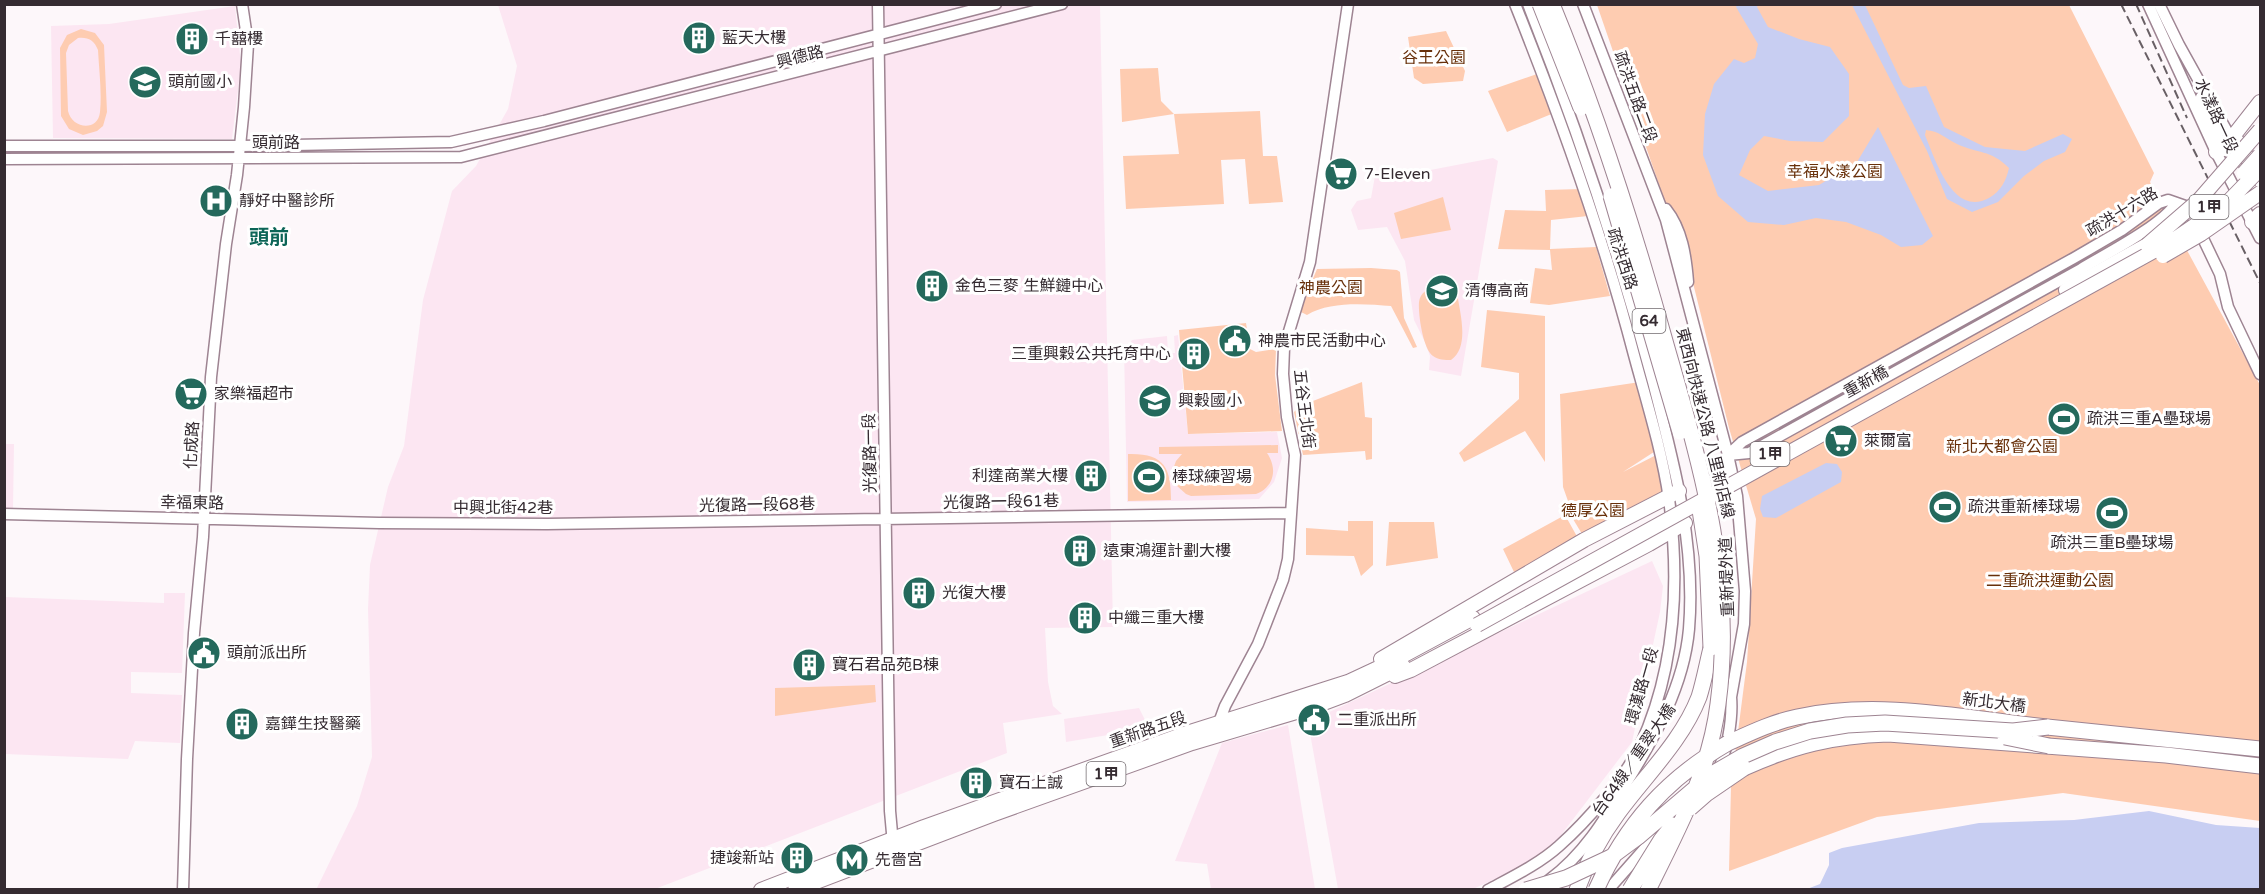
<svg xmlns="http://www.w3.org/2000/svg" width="2265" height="894" viewBox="0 0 2265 894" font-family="'Varela Round','Noto Sans TC',sans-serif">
<rect width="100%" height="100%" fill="#fdf7fa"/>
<path fill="#fce6f2" d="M498 5H1100L1113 627 1045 628 1048 682 1053 706 1062 714 1003 723 1007 753 655 889 316 890 357 806 372 757 368 609 370 565 388 487 404 446 423 300 452 191 476 166 508 109 517 66Z
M235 6 241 65 232 139 53 138 51 26 109 24Z
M1493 158 1498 161 1461 376 1429 370 1430 356 1425 342 1414 320 1405 261 1387 227 1358 230 1351 210 1357 201 1371 198 1375 176H1399Z
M1178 335 1188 434 1277 432 1282 458 1274 482 1259 499 1127 502 1124 347 1129 345 1132 340 1167 336 1168 353H1175L1174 336Z
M5 444H14L13 508H5Z
M1652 561 1663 586 1660 612 1632 742 1545 856 1473 889H1338L1308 722Z
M164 593H185L182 673 131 672V693L182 695 180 743 135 741 128 759 5 754V597L164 603Z
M1139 708 1152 734 1122 746 1114 734 1066 742 1064 719Z
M1288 725 1315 889H1211L1207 864 1175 861 1222 743Z"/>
<path fill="#feccb1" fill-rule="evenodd" d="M1597 5H2069L2154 173 2150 182 2260 385V821L2063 793 1877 817 1729 871 1731 786 1747 662 1756 519 1729 428 1693 283Z
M81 29 95 33 104 45 107 112 103 126 97 131 83 135 69 129 61 116 60 48 67 35ZM78 38C88 37 94 40 98 50 99 70 102 92 100 112 98 132 72 129 68 111L66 53 69 45Z
M1446 31 1465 71 1463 81 1423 84 1414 78 1408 37Z
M1158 68 1161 101 1174 114 1260 111 1263 156H1277L1283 202 1249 204 1245 159 1221 160 1224 204 1126 209 1123 156 1179 154 1174 114 1122 122 1120 69Z
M1540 73 1554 113 1507 132 1488 91Z
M1582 189 1588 216 1551 220 1550 249 1596 247 1610 296 1549 305 1530 303 1535 268 1552 270 1550 250 1498 249 1505 210 1546 211 1545 190Z
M1443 197 1451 230 1401 239 1394 213Z
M1371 268 1397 270 1400 272 1404 318 1417 347 1413 348 1391 306C1365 304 1330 301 1307 315L1301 312 1300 309 1317 269Z
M1435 286H1447L1457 293C1460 313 1470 347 1451 360 1445 360 1438 360 1433 356 1423 349 1418 314 1419 302 1420 293 1428 288 1435 286Z
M1487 310 1545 316V462L1525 431 1464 462 1459 453 1519 399V373L1481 367Z
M1246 323 1250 349 1256 352 1276 349 1275 375 1282 431 1188 434 1179 330Z
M1362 382 1365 417 1372 418V459L1366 460 1365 451 1303 455 1294 412 1300 406Z
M1640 382 1657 450 1623 472 1664 451 1669 490 1585 539 1564 504 1568 501 1563 487 1560 394Z
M1278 445V453H1267C1278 469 1274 487 1256 494L1191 496 1186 494 1176 485 1172 472 1176 461 1182 454H1159V447Z
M1128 454C1164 453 1171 467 1171 500L1128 501Z
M1565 515 1579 540 1514 572 1503 549Z
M1348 521H1373V565L1361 576 1354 556 1306 555V528L1348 531Z
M1389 522H1434L1438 558 1386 566Z
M875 685 876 702 775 716V688Z"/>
<path fill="#c8cef2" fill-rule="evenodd" d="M1737 5H1758L1757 7 1768 27 1799 39 1830 47 1849 74V116L1823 142 1790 141 1764 136 1750 150 1739 175 1768 191 1819 185 1857 162 1878 127 1933 236 1922 245 1901 247 1881 235 1846 222 1816 218 1784 225 1748 222 1718 196 1703 155 1705 114 1714 84 1734 59 1744 63 1755 58 1758 44 1736 7Z
M1852 5H1865L1903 85 1909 88 1926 86 1944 127 1985 147 2025 151 2063 134 2072 139 2065 152 2044 161 2024 176 1998 202 1972 212 1947 199 1927 151ZM1926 130C1939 131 1945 138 1957 144 1978 154 1990 149 2009 168 2006 181 2001 191 1989 198 1953 218 1935 159 1925 135Z
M1826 463 1837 464 1842 472 1841 482 1776 518 1763 517 1760 509 1762 496Z
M2149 811 2216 825 2260 828V889H1807L1820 884 1829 865V853L1842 848 1979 823 2074 820Z"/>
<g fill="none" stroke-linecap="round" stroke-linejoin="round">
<g stroke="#9e8492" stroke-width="13">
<path id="minor" d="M878 4 890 811 893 844
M1528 4C1577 128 1619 254 1653 382 1674 463 1696 545 1689 629 1684 686 1655 737 1625 785 1604 821 1583 855 1549 880
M1583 4 1666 220 1728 455 1737 496 1745 591 1744 624 1731 697C1733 720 1727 750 1718 771
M2148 4 2216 152 2260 238
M2159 4 2179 45 2234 144
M2201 97 2224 151
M4 146H240L451 142 544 121 996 4
M4 159 461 157 1062 4
M1666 209C1682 229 1686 256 1688 282
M1728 455 1742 442 2074 258 2122 230 2159 203 2168 200 2188 207 2220 274 2228 307 2260 374
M1728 455 1749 453 2081 269C2104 255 2163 225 2176 203
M4 514 379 523 547 524 1290 513
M1217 728 1225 706 1258 644 1283 580 1288 559 1295 455 1287 417 1283 374 1284 348 1310 262 1348 4
M183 890 187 759 194 633 203 537 211 377 226 244 237 175 244 107 248 44 242 4
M1488 890C1512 877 1539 864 1559 846 1586 822 1625 778 1640 746 1676 668 1680 583 1669 499 1662 451 1647 403 1634 355 1603 236 1561 119 1515 4
M1608 890 1661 830"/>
</g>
<g stroke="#9e8492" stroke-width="16">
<path id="major" d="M2238 142 2260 180
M2216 152 2231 139 2260 102
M2252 222 2260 214
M2066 290 2147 245
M1381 659 1584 540 1679 491
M1395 676 1411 670 1649 544 1685 523
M761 890 924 827 1184 734 1348 682 1393 661 1473 618
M795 890 994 814 1192 743 1313 707 1345 695 1403 666"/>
</g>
<g stroke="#9e8492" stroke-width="17">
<path id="highway" d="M1728 743C1750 733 1773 722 1797 717 1878 699 1965 718 2047 727 2118 735 2189 742 2260 749
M1744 768C1795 745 1832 736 1888 734L2166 755 2260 766
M1577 890C1587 862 1601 836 1618 813 1645 776 1682 741 1699 697 1704 681 1707 664 1711 648"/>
</g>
<use href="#minor" stroke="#fff" stroke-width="10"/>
<use href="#major" stroke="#fff" stroke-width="14"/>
<use href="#highway" stroke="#fff" stroke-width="15"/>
<path stroke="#685f64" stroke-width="2" stroke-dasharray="9 4.5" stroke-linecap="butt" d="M2121 4 2260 283
M2136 4 2187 118"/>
<g stroke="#9e8492" stroke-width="16" stroke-linecap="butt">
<path id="major-bridge" d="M2244 173 2260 155
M2147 245 2199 200 2260 130
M2163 256 2201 234 2260 193
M1477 625 2172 241 2226 204 2260 169"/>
</g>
<g stroke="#9e8492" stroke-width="17" stroke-linecap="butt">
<path id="highway-bridge" d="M1540 4 1581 108
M1552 4C1598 116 1635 232 1667 348 1701 467 1735 578 1718 704 1710 770 1678 830 1648 890
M1611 196 1680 432
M1700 510 1707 556 1711 648
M2005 737 2049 746
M1690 808 1706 794 1744 768
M1526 890 1566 878 1611 857 1638 837 1712 774 1743 756 1775 742 1810 731 1847 725 1885 723 2013 731 2048 727
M1596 890C1626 824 1666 779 1728 743
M1630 890 1661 840 1673 825"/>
</g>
<use href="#major-bridge" stroke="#fff" stroke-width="14"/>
<use href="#highway-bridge" stroke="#fff" stroke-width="15"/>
</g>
<defs>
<g id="building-disc" transform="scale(1.725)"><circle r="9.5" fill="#24695c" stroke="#fff"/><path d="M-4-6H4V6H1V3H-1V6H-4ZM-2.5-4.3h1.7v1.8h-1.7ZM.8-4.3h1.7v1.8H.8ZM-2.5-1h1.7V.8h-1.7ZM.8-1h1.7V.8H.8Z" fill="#fff"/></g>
<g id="school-disc" transform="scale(1.725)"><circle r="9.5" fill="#24695c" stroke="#fff"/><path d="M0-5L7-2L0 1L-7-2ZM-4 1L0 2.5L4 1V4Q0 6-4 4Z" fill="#fff"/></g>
<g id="supermarket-disc" transform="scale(1.725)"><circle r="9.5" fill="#24695c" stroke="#fff"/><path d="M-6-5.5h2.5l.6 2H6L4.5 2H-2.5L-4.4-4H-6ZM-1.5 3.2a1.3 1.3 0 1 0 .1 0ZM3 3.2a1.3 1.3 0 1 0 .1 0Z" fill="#fff"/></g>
<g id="hospital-disc" transform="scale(1.725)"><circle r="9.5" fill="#24695c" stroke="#fff"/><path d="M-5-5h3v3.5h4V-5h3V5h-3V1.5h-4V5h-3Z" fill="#fff"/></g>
<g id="civic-disc" transform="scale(1.725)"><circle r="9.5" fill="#24695c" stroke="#fff"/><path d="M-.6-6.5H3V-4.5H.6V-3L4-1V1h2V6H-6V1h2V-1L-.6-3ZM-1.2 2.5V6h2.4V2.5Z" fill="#fff"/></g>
<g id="stadium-disc" transform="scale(1.725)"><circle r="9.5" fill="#24695c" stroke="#fff"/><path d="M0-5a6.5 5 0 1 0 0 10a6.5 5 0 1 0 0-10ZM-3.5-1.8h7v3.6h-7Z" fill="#fff"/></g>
<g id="metro-disc" transform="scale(1.725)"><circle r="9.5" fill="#24695c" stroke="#fff"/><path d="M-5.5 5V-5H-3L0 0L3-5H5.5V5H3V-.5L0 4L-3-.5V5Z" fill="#fff"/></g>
</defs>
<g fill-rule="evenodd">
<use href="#building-disc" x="699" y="38"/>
<use href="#building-disc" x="192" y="39"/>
<use href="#school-disc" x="145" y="82"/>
<use href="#supermarket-disc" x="1341" y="174"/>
<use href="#hospital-disc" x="216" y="201"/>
<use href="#building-disc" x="932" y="286"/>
<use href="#school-disc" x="1442" y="291"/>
<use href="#civic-disc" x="1235" y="341"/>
<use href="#building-disc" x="1194" y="354"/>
<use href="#supermarket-disc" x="191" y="394"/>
<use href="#school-disc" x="1155" y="401"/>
<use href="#stadium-disc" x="2064" y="419"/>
<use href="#supermarket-disc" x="1841" y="441"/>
<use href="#building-disc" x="1091" y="476"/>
<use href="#stadium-disc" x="1149" y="477"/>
<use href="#stadium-disc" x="1945" y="507"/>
<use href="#stadium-disc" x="2112" y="513"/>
<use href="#building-disc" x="1080" y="551"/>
<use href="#building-disc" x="919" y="593"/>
<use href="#building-disc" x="1085" y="618"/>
<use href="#civic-disc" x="204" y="653"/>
<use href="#building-disc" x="809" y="665"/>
<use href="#civic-disc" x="1314" y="720"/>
<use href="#building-disc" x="242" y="724"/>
<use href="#building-disc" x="976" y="783"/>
<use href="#building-disc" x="797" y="858"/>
<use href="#metro-disc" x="852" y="860"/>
</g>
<g text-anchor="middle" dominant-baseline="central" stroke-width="6" stroke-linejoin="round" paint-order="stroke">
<g fill="#fff" stroke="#726b6f" stroke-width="1.5">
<rect x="2189.5" y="195" width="39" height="24" rx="4.5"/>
<rect x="1632.5" y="309" width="33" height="24" rx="4.5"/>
<rect x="1750.5" y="442" width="39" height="24" rx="4.5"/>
<rect x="1086.5" y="762" width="39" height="24" rx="4.5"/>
</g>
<g font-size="15" font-weight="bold" fill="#352b31">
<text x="2209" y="207">1甲</text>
<text x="1649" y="321">64</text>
<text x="1770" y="454">1甲</text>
<text x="1106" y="774">1甲</text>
</g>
<g font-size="16" fill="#352b31" stroke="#fff" text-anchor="start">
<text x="722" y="38">藍天大樓</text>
<text x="215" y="39">千囍樓</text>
<text x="168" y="82">頭前國小</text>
<text x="1364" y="174">7-Eleven</text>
<text x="239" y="201">靜好中醫診所</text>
<text x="955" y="286">金色三麥 生鮮鏈中心</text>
<text x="1465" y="291">清傳高商</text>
<text x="1258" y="341">神農市民活動中心</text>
<text x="1171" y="354" text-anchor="end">三重興穀公共托育中心</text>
<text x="214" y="394">家樂福超市</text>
<text x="1178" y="401">興穀國小</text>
<text x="2087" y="419">疏洪三重A壘球場</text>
<text x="1864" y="441">萊爾富</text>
<text x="1068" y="476" text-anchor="end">利達商業大樓</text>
<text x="1172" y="477">棒球練習場</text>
<text x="1968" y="507">疏洪重新棒球場</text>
<text x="2112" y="543" text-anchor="middle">疏洪三重B壘球場</text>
<text x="1103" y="551">遠東鴻運計劃大樓</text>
<text x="942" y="593">光復大樓</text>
<text x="1108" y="618">中纖三重大樓</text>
<text x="227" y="653">頭前派出所</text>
<text x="832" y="665">寶石君品苑B棟</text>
<text x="1337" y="720">二重派出所</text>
<text x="265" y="724">嘉鏵生技醫藥</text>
<text x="999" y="783">寶石上誠</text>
<text x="774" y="858" text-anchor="end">捷竣新站</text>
<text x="875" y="860">先嗇宮</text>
</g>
<g font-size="16" fill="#352b31" stroke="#fff">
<text transform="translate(800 57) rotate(-14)">興德路</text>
<text transform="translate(1635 97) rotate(70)">疏洪五路二段</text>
<text transform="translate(2216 116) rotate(65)">水漾路一段</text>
<text x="276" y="143">頭前路</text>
<text transform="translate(2122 212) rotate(-31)">疏洪十六路</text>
<text transform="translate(1622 259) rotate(72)">疏洪西路</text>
<text transform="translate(1866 382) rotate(-29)">重新橋</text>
<text transform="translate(1304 409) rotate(83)">五谷王北街</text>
<text transform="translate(1705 423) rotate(76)">東西向快速公路 八里新店線</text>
<text transform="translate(192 445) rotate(-87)">化成路</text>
<text transform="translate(870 453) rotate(-91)">光復路一段</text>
<text transform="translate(1001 502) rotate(-1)">光復路一段61巷</text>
<text transform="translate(192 503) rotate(1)">幸福東路</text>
<text transform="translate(757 505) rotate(-1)">光復路一段68巷</text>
<text x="503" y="508">中興北街42巷</text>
<text transform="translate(1727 577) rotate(-92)">重新堤外道</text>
<text transform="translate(1642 686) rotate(-74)">環漢路一段</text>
<text transform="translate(1994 703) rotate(7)">新北大橋</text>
<text transform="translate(1148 730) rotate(-19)">重新路五段</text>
<text transform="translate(1634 760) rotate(-55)">台64線／重翠大橋</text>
</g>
<g font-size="16" fill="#68300a" stroke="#fff">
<text x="1434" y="58">谷王公園</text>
<text x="1835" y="172">幸福水漾公園</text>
<text x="1331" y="288">神農公園</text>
<text x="2002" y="447">新北大都會公園</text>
<text x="1593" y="511">德厚公園</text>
<text x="2050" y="581">二重疏洪運動公園</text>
</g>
<g font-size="20" font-weight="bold" fill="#0c6557" stroke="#fff">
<text x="269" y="238">頭前</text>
</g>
</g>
<rect width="2265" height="894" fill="none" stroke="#352b31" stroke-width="12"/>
</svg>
